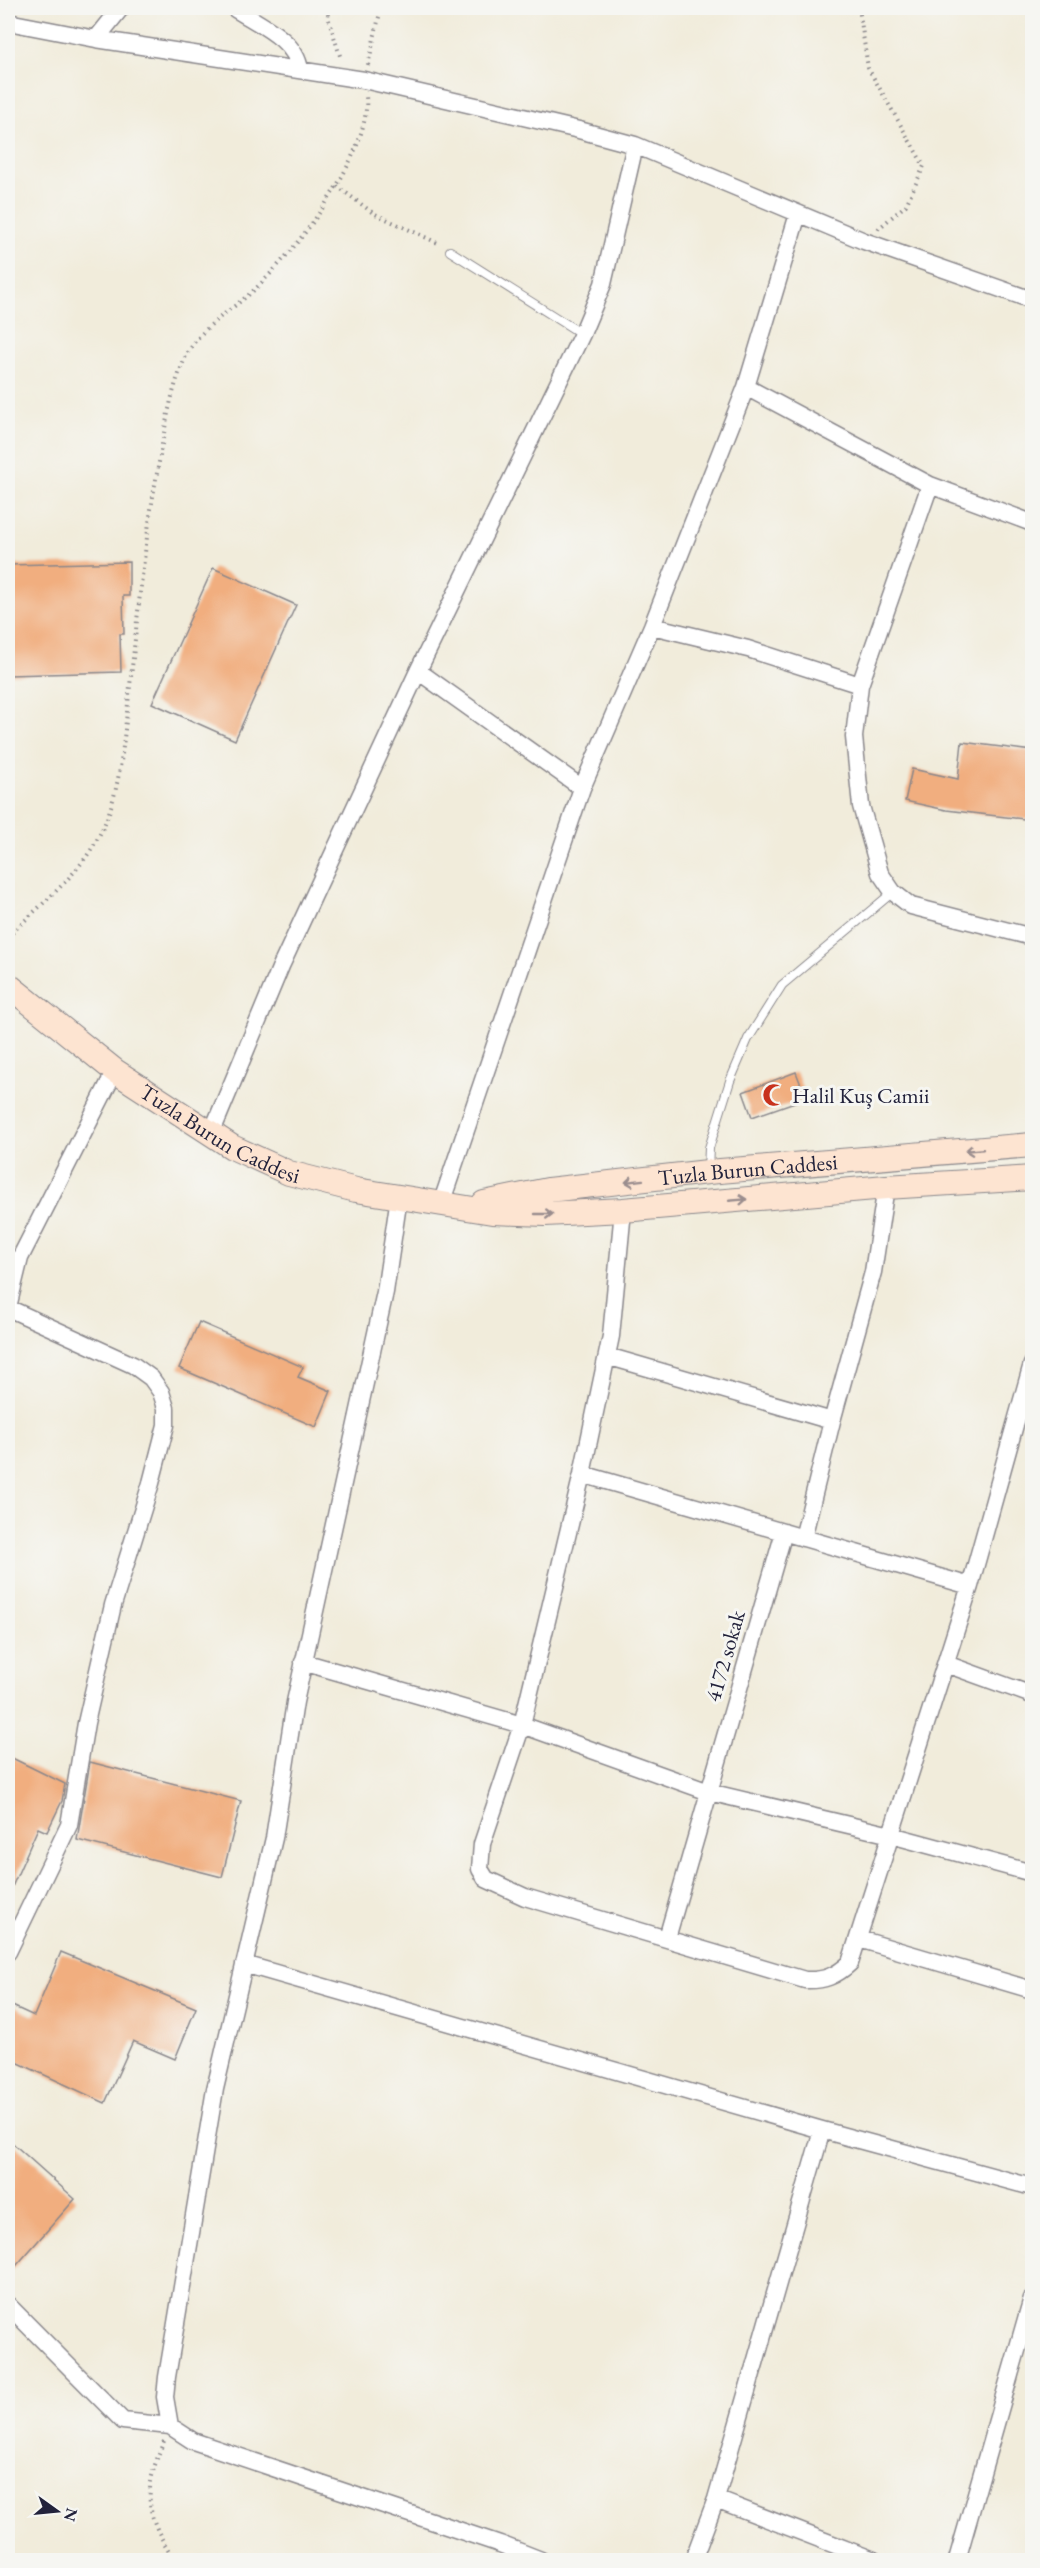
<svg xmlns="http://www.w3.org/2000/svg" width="1040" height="2568" viewBox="0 0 1040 2568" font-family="'EB Garamond',serif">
<rect width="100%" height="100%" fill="#f6f6f2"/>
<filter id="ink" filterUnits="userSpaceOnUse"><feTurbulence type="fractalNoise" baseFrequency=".0167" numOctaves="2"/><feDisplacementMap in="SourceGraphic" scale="12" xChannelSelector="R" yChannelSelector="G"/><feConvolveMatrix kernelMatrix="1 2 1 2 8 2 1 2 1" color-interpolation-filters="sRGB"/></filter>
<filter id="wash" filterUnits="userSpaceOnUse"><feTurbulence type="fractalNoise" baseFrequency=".008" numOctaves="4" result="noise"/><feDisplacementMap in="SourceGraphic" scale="24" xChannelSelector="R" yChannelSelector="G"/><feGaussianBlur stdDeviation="1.35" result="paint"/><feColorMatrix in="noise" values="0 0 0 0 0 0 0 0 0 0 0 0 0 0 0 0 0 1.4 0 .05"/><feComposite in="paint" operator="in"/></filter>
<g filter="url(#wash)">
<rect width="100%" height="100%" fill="#f1ecdb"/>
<g id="blocks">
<path fill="#f1ae7f" d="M129 562V596H123L124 634H120L121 672 8 675V565Z
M213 568 296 605 235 740 152 703Z
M962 742 1032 751V820L946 810 905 801 912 769 958 779Z
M796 1072 806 1098 752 1117 743 1092Z
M199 1322 303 1367 298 1377 331 1391 316 1427 179 1368Z
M8 1756 65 1784 62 1801 47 1832 38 1828 8 1896Z
M90 1762 241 1801 222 1877 77 1840Z
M61 1952 196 2008 175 2059 133 2041 105 2103 8 2058V2004L34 2016Z
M8 2139 75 2199 8 2275Z"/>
</g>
</g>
<g filter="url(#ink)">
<use href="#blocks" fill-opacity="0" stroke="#8a878b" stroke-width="1.5"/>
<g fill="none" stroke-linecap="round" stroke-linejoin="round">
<g stroke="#8a878b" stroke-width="10">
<path id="service" d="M450 251 582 334
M708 1169 709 1148 730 1081 748 1039 782 985 893 892"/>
</g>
<g stroke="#8a878b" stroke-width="19">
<path id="minor" d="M234 8C258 24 296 39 300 70
M8 22 96 39 364 80 579 130 635 145 864 241 1032 300
M96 39 121 8
M746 387 930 485 1032 523
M930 485 860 685 854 737 861 806 880 873 893 892 911 906 1032 937
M652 626 748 649 860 685
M418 671 582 788
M211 1134 281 966 418 671 582 334 603 284 635 145
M399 1197 385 1292 295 1702 274 1838 215 2089 167 2377 165 2397 170 2426 193 2441 500 2544 541 2560
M441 1204 582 788 652 626 746 387 798 214
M623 1210 611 1336 582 1474 522 1725 482 1844 480 1869 486 1879 525 1897 805 1980C824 1981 836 1976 850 1963L970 1586 1032 1364
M8 1307 20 1258 115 1071
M8 1308 133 1365 151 1378 161 1392 166 1408V1425L151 1483 113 1605 86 1723 69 1825 8 1952
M607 1356 832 1421
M582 1474 970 1586
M803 1538 832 1421 873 1272 886 1187
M303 1662 522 1725 709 1792 891 1835 1032 1873
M946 1664 1032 1695
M667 1938 784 1532
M859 1939 1032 1990
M244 1964 822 2130 1032 2187
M8 2305 123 2421 170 2426
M716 2499 874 2560
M693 2560 716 2499 822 2130
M957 2560 1032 2298"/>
</g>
<g stroke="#8a878b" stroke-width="26">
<g id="secondary">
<path id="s1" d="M8 985 115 1071 232 1147 289 1173 356 1190 492 1212 545 1214 623 1210 886 1187 1032 1178"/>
<path id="s2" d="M484 1203 548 1190 708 1172 1032 1145"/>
</g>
</g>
<path stroke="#8a878b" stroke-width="4" stroke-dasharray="1.5 4.5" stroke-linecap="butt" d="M329 8 328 17 341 59
M859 8 868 68 924 166 906 205 878 229
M368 65 381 8
M337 186 373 213 440 244
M8 937C37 907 74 880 95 843 120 801 122 751 128 704 137 624 144 542 159 462 165 427 171 389 186 356 201 326 230 312 254 290 295 252 372 154 366 96
M164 2441C142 2492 145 2516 175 2560"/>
<use href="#service" stroke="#fff" stroke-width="8"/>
<use href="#minor" stroke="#fff" stroke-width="16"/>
<use href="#secondary" stroke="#fde4d1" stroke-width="24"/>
</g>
<defs><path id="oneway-shaft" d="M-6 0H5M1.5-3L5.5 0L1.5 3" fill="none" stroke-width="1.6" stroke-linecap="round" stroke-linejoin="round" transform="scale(1.5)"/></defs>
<g stroke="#9a8d8e">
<use href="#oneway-shaft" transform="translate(974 1150) rotate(175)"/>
<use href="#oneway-shaft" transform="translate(634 1181) rotate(173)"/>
<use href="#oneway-shaft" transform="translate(738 1200) rotate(-5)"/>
<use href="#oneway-shaft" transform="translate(544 1214)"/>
</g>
</g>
<defs>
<g id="mosque-bare" transform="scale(1.8)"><path d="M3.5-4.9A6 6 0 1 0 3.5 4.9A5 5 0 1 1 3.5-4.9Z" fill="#c8321e" stroke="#f6f6f2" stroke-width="2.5" paint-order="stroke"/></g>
</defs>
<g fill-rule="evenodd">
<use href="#mosque-bare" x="774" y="1095"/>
</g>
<g text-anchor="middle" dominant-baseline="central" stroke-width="6" stroke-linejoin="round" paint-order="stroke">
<g font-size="22" fill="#22223b" stroke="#f6f6f2" text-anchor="start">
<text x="792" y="1095">Halil Kuş Camii</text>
</g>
<g font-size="22" fill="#22223b" stroke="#f6f6f2">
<text stroke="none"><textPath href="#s1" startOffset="260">Tuzla Burun Caddesi</textPath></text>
<text stroke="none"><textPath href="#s2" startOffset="266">Tuzla Burun Caddesi</textPath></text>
<text transform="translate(725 1656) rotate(-74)">4172 sokak</text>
</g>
</g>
<rect width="1040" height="2568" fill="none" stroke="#f6f6f2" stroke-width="30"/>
<g transform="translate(57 2511) rotate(105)" stroke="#f6f6f2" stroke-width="4.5" paint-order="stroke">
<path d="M0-4.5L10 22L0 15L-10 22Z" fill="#22223b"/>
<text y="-9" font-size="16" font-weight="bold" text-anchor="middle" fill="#22223b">N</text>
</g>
</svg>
